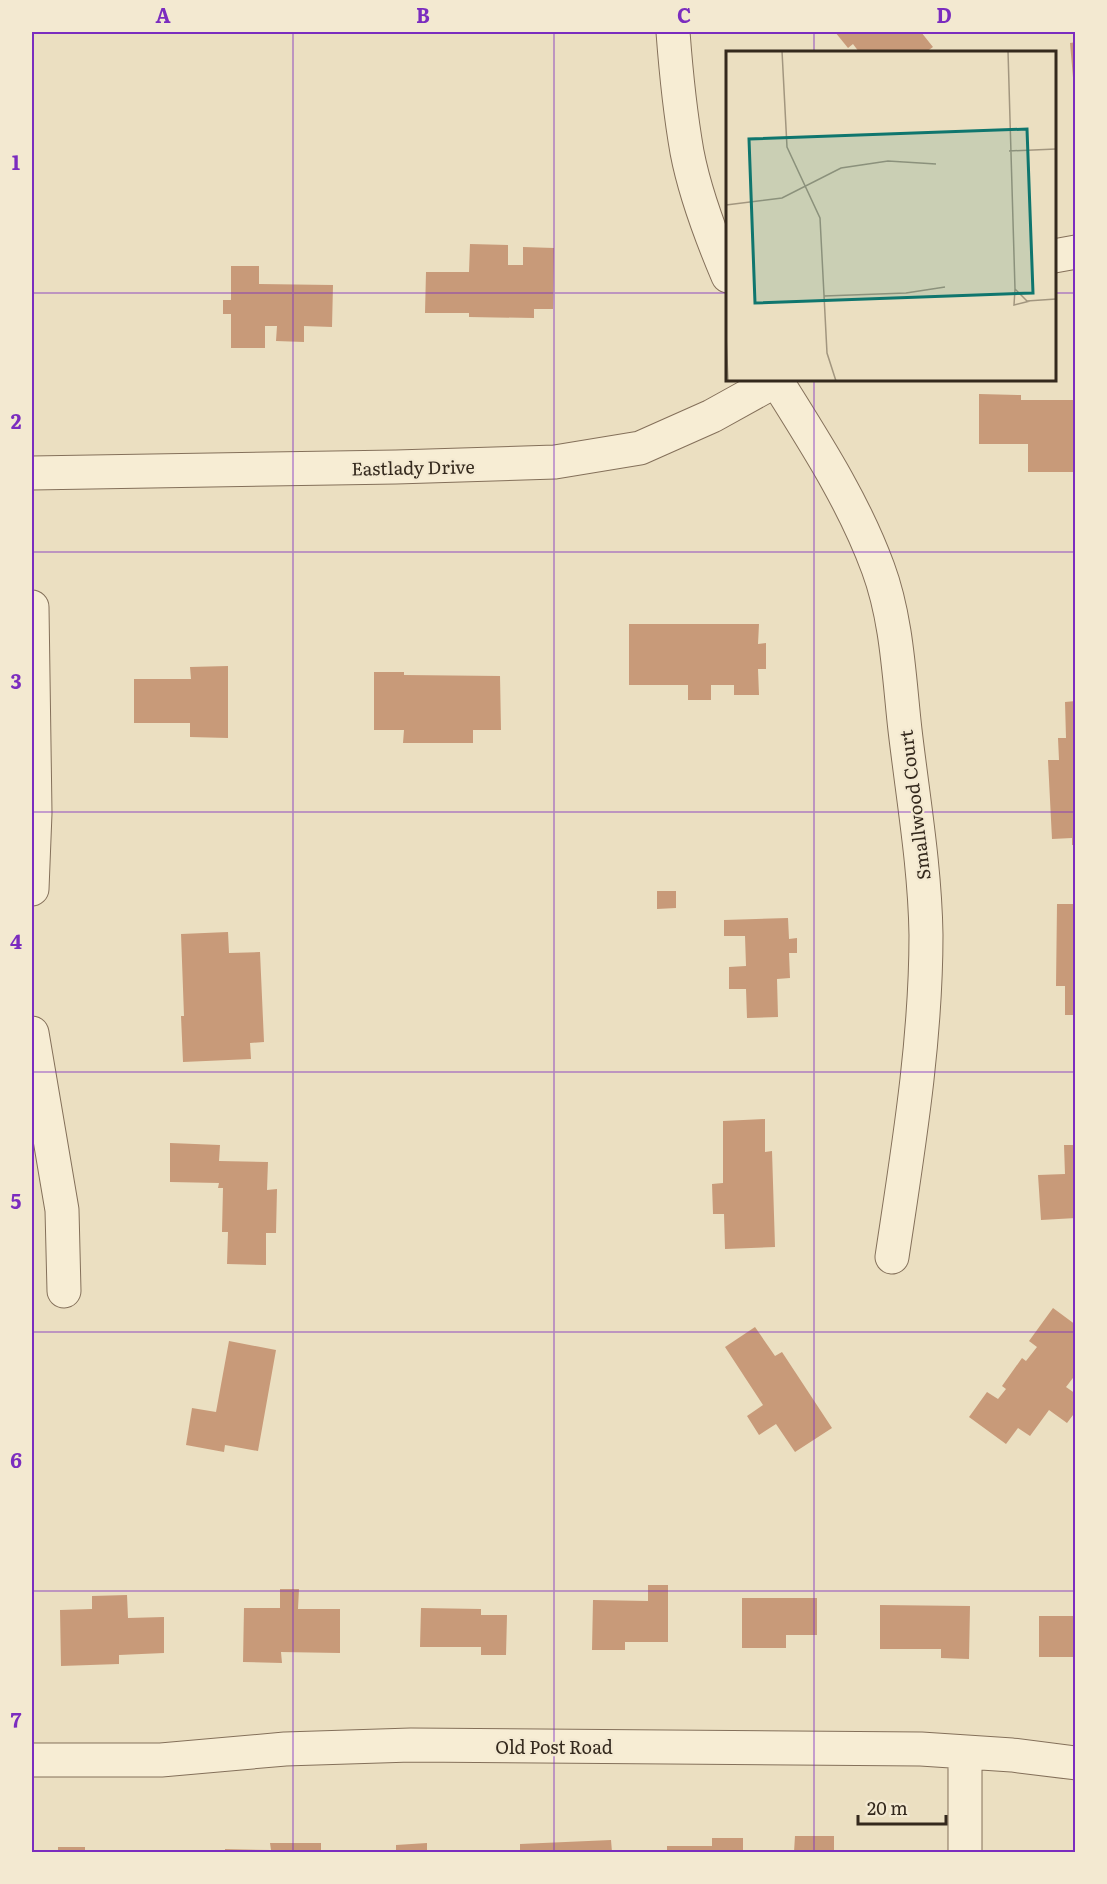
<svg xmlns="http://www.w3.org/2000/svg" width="1107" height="1884" viewBox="0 0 1107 1884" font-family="Literata,serif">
<rect width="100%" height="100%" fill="#ebdfc1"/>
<path fill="#c89a79" d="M835 32H921L933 47 926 52H859L853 44 848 48Z
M1076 42V89H1074L1070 43Z
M470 244 508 245V265H523V247L554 248 553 309H534V318L469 317V313H425L426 272H469Z
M231 266H259V284L333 285 332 327 304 326V342L276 341 277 326H265V348H231V314H223V300H231Z
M979 394 1021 395V400H1076V472H1028V444H979Z
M629 624H759L758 644 766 643V669H758L759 695H734V685H711V700H688V685H629Z
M228 666V738L190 737V723H134V679H191L190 667Z
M374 672H404V675L500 676 501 730H473V743H403L404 730H374Z
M1076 701V845H1072V838L1052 839 1048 760H1059L1058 738H1066L1065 702Z
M657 891H676V908L657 909Z
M1057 904H1076V1015H1065V986H1056Z
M788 918 789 939 797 938V953H789L790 978 777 979 778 1017 747 1018 746 989H729V967L746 966 745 936H724V920Z
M228 932 229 953 260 952 264 1042 250 1043 251 1059 183 1062 181 1016H184L181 934Z
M765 1119V1152L772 1151 775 1247 725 1249 724 1214H713L712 1184 723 1183V1121Z
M170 1143 220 1145 219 1161 268 1162 267 1190 277 1189 276 1233H266V1265L227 1264 228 1232H222L223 1188H218L219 1183 170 1182Z
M1064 1145H1076V1218L1041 1220 1038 1175 1065 1174Z
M1053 1308 1076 1325V1374L1066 1387 1076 1394V1411L1067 1423 1049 1410 1030 1436 1018 1428 1006 1444 969 1417 987 1392 998 1399 1006 1389 1002 1386 1022 1358 1026 1361 1037 1347 1029 1341Z
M755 1327 775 1356 782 1352 832 1428 795 1452 776 1424 759 1435 747 1416 763 1405 725 1347Z
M229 1341 276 1350 258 1451 225 1445 224 1452 186 1445 192 1408 216 1412Z
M648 1585H668V1642H625V1650H592L593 1600 648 1601Z
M280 1589H299L298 1609H340V1653L281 1652 282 1663 243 1662 244 1608H280Z
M127 1595 128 1618 164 1617V1653L119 1655V1664L61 1666 60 1610 92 1609V1596Z
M742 1598H817V1635H786V1648H742Z
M880 1605 970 1606 969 1659 941 1658V1649H880Z
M421 1608 481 1609V1615H507L506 1655H481V1647H420Z
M1039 1616H1076V1657H1039Z
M795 1836H834V1852H794Z
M712 1838H743V1852H667V1846H712Z
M611 1840 612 1852H520V1844Z
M270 1843H321V1852H225V1849L271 1850Z
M427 1843V1852H396V1845Z
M58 1847H85V1852H58Z"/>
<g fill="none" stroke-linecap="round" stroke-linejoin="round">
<g stroke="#84705a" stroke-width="35">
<path id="minor" d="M673 32C676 72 680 112 687 152 695 194 711 236 728 276
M1054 256 1076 252
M776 380C814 441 853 500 878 568 897 619 899 677 905 730 913 798 925 867 926 935 926 1043 908 1150 892 1257
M32 473 396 467 555 462 640 448 712 416 777 380
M32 607 35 813 32 889
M32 1033 62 1210 64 1291
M32 1760H161L285 1749 411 1745 921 1749 1012 1755 1076 1763
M965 1852V1752"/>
</g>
<use href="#minor" stroke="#f7edd4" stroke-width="33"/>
</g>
<path fill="none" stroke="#7b2cbf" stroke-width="1.5" stroke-opacity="0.55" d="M293 32V1852M554 32V1852M814 32V52M32 293H728M1054 293H1076M814 380V1852M32 552H1076M32 812H1076M32 1072H1076M32 1332H1076M32 1591H1076"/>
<g text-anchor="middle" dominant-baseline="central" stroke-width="4.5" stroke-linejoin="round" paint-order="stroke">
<g font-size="18" fill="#34291d" stroke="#f3e9d1">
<text transform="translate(413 467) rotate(-1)">Eastlady Drive</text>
<text transform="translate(914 805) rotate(-97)">Smallwood Court</text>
<text x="554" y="1746">Old Post Road</text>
</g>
</g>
<g transform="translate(726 51)">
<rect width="330" height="330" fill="#ebdfc1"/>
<path fill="none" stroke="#a2967f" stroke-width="1.5" d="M56 0 61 96 94 167 101 302 110 330M282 0 289 238 301 250 330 248M283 100 330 98M0 154 56 147 115 117 162 110 210 113M289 238 288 254 304 250M98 245 180 242 219 236M0 284 2 330"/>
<path fill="#0f766e" fill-opacity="0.15" stroke="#0f766e" stroke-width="3" d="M301 78 307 242 29 252 23 88Z"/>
<rect width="330" height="330" fill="none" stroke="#34291d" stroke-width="3"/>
</g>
<rect width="1107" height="1884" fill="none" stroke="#f3e9d1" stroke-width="66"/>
<path d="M858 1815v9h88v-9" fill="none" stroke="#34291d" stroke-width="3"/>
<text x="867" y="1815" font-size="18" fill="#34291d" stroke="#f3e9d1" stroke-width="4.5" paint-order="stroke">20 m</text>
<rect x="33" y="33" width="1041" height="1818" fill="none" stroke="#7b2cbf" stroke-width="2"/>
<g font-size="20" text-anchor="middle" font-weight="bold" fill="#7b2cbf">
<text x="163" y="23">A</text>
<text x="423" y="23">B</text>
<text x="684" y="23">C</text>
<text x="944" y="23">D</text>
<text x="16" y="170">1</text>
<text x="16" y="429">2</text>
<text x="16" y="689">3</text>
<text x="16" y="949">4</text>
<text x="16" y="1209">5</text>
<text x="16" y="1468">6</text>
<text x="16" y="1728">7</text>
</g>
</svg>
